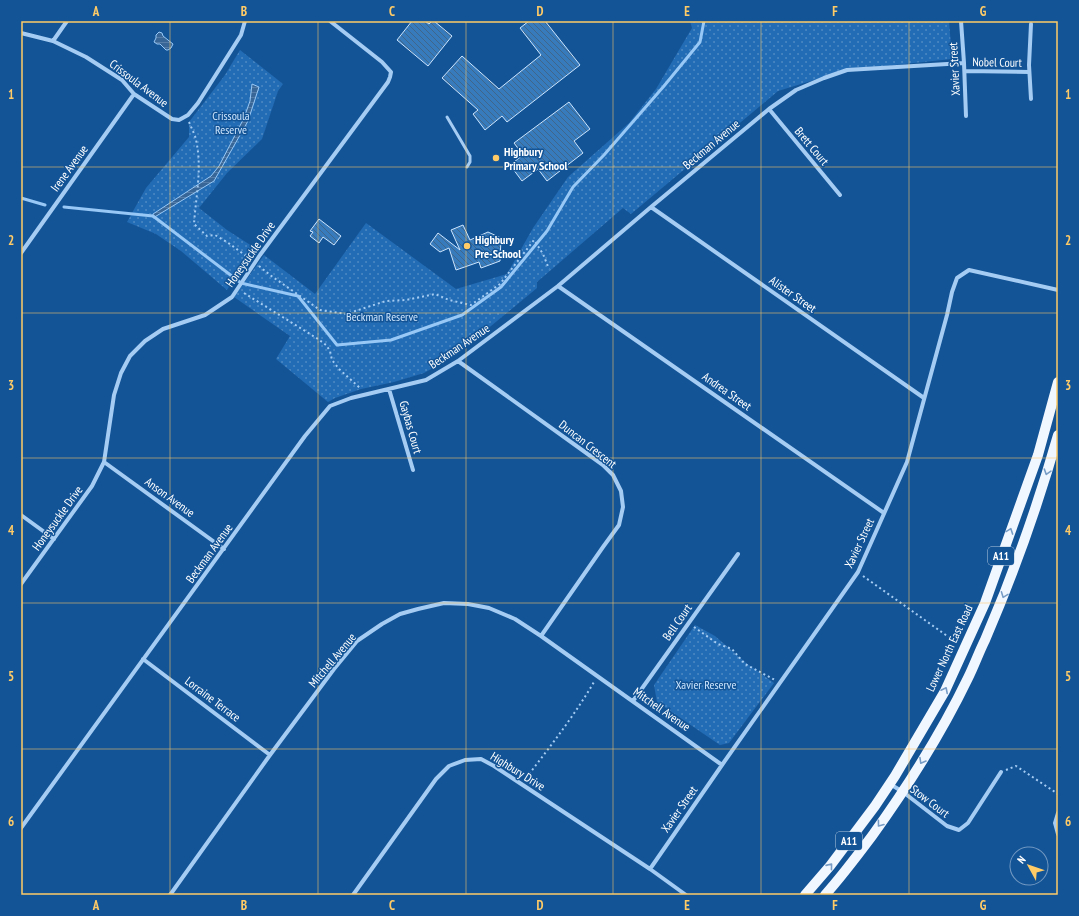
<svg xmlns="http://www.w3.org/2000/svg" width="1079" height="916" viewBox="0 0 1079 916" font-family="'PT Sans Narrow',sans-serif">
<defs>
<pattern id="green-dots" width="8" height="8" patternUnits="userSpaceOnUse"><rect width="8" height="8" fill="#226cb5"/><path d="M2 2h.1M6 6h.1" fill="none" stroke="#4e89c4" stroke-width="1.8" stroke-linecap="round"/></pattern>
<pattern id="water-rules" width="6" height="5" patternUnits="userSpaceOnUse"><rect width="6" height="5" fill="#376697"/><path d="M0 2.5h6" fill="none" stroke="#557da7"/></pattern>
<pattern id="building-back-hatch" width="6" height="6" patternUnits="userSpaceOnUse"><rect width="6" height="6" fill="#377bbd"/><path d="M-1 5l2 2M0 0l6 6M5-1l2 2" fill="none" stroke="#40668a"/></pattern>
</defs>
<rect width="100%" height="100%" fill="#135497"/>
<path fill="url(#green-dots)" d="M690 21H949L952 59 847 70 778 91 631 214 623 208 537 282V288L456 355 424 373 394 382 361 389 335 398 328 402 276 359 290 336 234 297 264 255 315 294 366 223 456 289 507 274 533 228 568 177 629 123 656 89 692 28Z
M240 50 283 84 278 91 262 139 227 173 199 208 227 230 255 248 241 267 227 290 181 251 156 234 127 222 146 188 189 137V122L225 75Z
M695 625 715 636 746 663 774 683 729 743 720 745 657 702 654 685Z"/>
<path fill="url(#water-rules)" stroke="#97c8f6" d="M159 32 162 33 163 36 173 44 171 48 168 50H166L160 44H157L154 42 156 38V35Z
M252 84 259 87 248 121 214 181 153 218V214L211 176 219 166 244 118 250 101Z"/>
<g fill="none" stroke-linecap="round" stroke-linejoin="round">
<path stroke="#97c8f6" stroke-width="3" d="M21 198 45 205
M64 207 153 216 241 283 298 296 337 345 391 340 462 315 501 287 547 231 573 187 604 155 664 86 700 42 704 21"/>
</g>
<path fill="url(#building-back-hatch)" stroke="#cde5fd" d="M412 21H425L429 24 432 21H434L452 36 428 66 397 40Z
M529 21H545L580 65 507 122 502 116 485 130 473 114 478 110 442 78 462 56 499 89 541 55 520 28Z
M569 102 590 129 574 141 583 153 547 181 538 169 522 181 510 165 523 155 514 143Z
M319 219 341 236 334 245 323 237 319 243 310 236 313 232 310 231Z
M463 225 470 240 488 232 501 238 500 261 481 268 479 262 456 270 449 248 440 252 430 244 438 233 460 250 451 230Z"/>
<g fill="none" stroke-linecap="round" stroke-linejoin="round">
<path stroke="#a5ccf3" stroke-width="2" stroke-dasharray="2 3" stroke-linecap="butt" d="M189 122C191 127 193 131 195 136 203 165 196 195 194 224L207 236 215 235 227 242 249 258
M259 266 270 275 320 310 346 314 386 301 406 300 435 294 449 300 471 305 500 284 534 240 543 254 549 269
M244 293 318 339 326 345 330 351 332 360 339 369 360 388
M863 576 957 643
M694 627 718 644 732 649 745 664 775 680
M1006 770 1016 766 1058 794
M526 778C550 747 574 716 594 682"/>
<path stroke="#a5ccf3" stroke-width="3" d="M447 117 470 156V162L467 167"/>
<path stroke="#a5ccf3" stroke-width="4" d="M961 21 964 63 966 116
M1031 24 1029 65 1031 99
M21 33 53 41 86 57 122 80 134 94 172 119 179 120 188 115 198 103 241 35 245 21
M53 41 67 21
M965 71 1029 72
M769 109 840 195
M651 207 924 398
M21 253 134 94
M558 286 884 513
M458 361 603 465 613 475 621 491 623 507 619 525 603 547 541 636
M389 389 413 470
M104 462 224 549
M21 515 54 539
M21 584 92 486 104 462 114 395 121 373 130 356 145 341 163 329 205 315 232 297 260 255 388 82 390 77 391 72 382 62 330 21
M143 659 270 755
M633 701 738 554
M890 784 903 792 947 826 959 830 968 823 1001 772
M1058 813 1055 823 1058 834
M21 828 305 436 330 406 351 398 426 380 458 361 558 286 651 207 769 109 796 90 824 78 847 70 964 63
M650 869 722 765 858 572 907 462 947 315 952 292 957 278 969 270 1058 290
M170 895 270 755 334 669 357 641 382 624 400 614 418 609 444 603 468 604 489 608 515 619 541 636 722 765
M353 895 436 779 449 766 465 760 481 759 494 766 650 869 686 895"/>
<path stroke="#f1f7ff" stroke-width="10" d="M805 895 830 866 875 806 895 776 945 691 985 603 1038 455 1058 382
M825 895C842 876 857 856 872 836 908 786 941 734 968 678 974 666 979 652 985 640 1014 573 1038 505 1058 435"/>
</g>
<defs><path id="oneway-chevron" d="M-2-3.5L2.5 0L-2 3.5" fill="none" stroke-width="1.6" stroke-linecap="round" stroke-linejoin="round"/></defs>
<g stroke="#779dc6">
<use href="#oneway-chevron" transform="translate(1047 472) rotate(108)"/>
<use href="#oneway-chevron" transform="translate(1010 531) rotate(-70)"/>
<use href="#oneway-chevron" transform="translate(1004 595) rotate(111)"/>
<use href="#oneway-chevron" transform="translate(945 690) rotate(-63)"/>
<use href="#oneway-chevron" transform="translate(922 761) rotate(120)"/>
<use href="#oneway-chevron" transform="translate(880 824) rotate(127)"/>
<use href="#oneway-chevron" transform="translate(830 866) rotate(-51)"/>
</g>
<path fill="none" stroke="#ffcb67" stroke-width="1" stroke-opacity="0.55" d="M170 21V895M318 21V895M466 21V895M613 21V895M761 21V895M909 21V895M21 167H1058M21 313H1058M21 458H1058M21 603H1058M21 749H1058"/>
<g fill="#ffcb67" stroke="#135497" stroke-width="1.5">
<circle cx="496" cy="158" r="4"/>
<circle cx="467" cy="246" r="4"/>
</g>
<g text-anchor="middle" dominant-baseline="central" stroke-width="3" stroke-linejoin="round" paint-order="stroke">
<g fill="#135497" stroke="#b8cce0" stroke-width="1">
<rect x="988" y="547" width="26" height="18" rx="3"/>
<rect x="836" y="832" width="26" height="18" rx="3"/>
</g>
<g font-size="11" font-weight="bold" fill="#fff">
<text x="1001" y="556">A11</text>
<text x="849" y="841">A11</text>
</g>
<g font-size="12" fill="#fff" stroke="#135497">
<text transform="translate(997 62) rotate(1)">Nobel Court</text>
<text transform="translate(954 69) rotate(-93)">Xavier Street</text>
<text transform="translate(139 83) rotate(37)">Crissoula Avenue</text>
<text transform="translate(711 144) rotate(-40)">Beckman Avenue</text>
<text transform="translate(812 146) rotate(50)">Brett Court</text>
<text transform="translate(69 168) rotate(-54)">Irene Avenue</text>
<text transform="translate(250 254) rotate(-55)">Honeysuckle Drive</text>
<text transform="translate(793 294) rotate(35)">Alister Street</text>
<text transform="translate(459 346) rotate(-34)">Beckman Avenue</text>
<text transform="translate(727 391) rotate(35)">Andrea Street</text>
<text transform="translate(411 427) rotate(74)">Gaybas Court</text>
<text transform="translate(588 444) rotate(38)">Duncan Crescent</text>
<text transform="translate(170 497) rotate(36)">Anson Avenue</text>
<text transform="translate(57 518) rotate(-54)">Honeysuckle Drive</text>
<text transform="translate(859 543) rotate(-65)">Xavier Street</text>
<text transform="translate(209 553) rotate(-54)">Beckman Avenue</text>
<text transform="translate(677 622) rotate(-55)">Bell Court</text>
<text transform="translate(949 648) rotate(-65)">Lower North East Road</text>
<text transform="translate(332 660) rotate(-50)">Mitchell Avenue</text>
<text transform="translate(213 699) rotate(37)">Lorraine Terrace</text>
<text transform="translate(662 709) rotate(35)">Mitchell Avenue</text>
<text transform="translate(518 771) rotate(32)">Highbury Drive</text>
<text transform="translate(930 801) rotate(37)">Stow Court</text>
<text transform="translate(679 809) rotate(-55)">Xavier Street</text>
</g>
<g font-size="12" fill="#cde5fd" stroke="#135497">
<text x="231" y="115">Crissoula<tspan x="231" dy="14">Reserve</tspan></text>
<text x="382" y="316">Beckman Reserve</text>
<text x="706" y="684">Xavier Reserve</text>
</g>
<g font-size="12" font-weight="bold" fill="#fff" stroke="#135497" text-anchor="start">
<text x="504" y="151">Highbury<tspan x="504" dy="14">Primary School</tspan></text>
<text x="475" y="239">Highbury<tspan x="475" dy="14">Pre-School</tspan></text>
</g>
</g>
<rect width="1079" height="916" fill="none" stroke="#135497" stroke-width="44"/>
<g transform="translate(1029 866) rotate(310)"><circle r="19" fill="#135497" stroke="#7198c1"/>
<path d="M0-3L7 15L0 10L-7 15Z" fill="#ffcb67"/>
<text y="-6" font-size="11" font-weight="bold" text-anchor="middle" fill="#ffffff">N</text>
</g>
<rect x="22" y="22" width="1035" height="872" fill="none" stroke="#ffcb67" stroke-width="1.5"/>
<g font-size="13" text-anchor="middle" font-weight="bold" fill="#ffcb67">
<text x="96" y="16">A</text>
<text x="244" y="16">B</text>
<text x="392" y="16">C</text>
<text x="540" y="16">D</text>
<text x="687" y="16">E</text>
<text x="835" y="16">F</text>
<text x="983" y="16">G</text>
<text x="11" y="99">1</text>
<text x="1068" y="99">1</text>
<text x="11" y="245">2</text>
<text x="1068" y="245">2</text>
<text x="11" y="390">3</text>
<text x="1068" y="390">3</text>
<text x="11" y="535">4</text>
<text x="1068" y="535">4</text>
<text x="11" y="681">5</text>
<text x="1068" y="681">5</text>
<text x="11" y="826">6</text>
<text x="1068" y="826">6</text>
<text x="96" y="910">A</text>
<text x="244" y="910">B</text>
<text x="392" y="910">C</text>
<text x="540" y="910">D</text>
<text x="687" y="910">E</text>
<text x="835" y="910">F</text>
<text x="983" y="910">G</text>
</g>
</svg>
